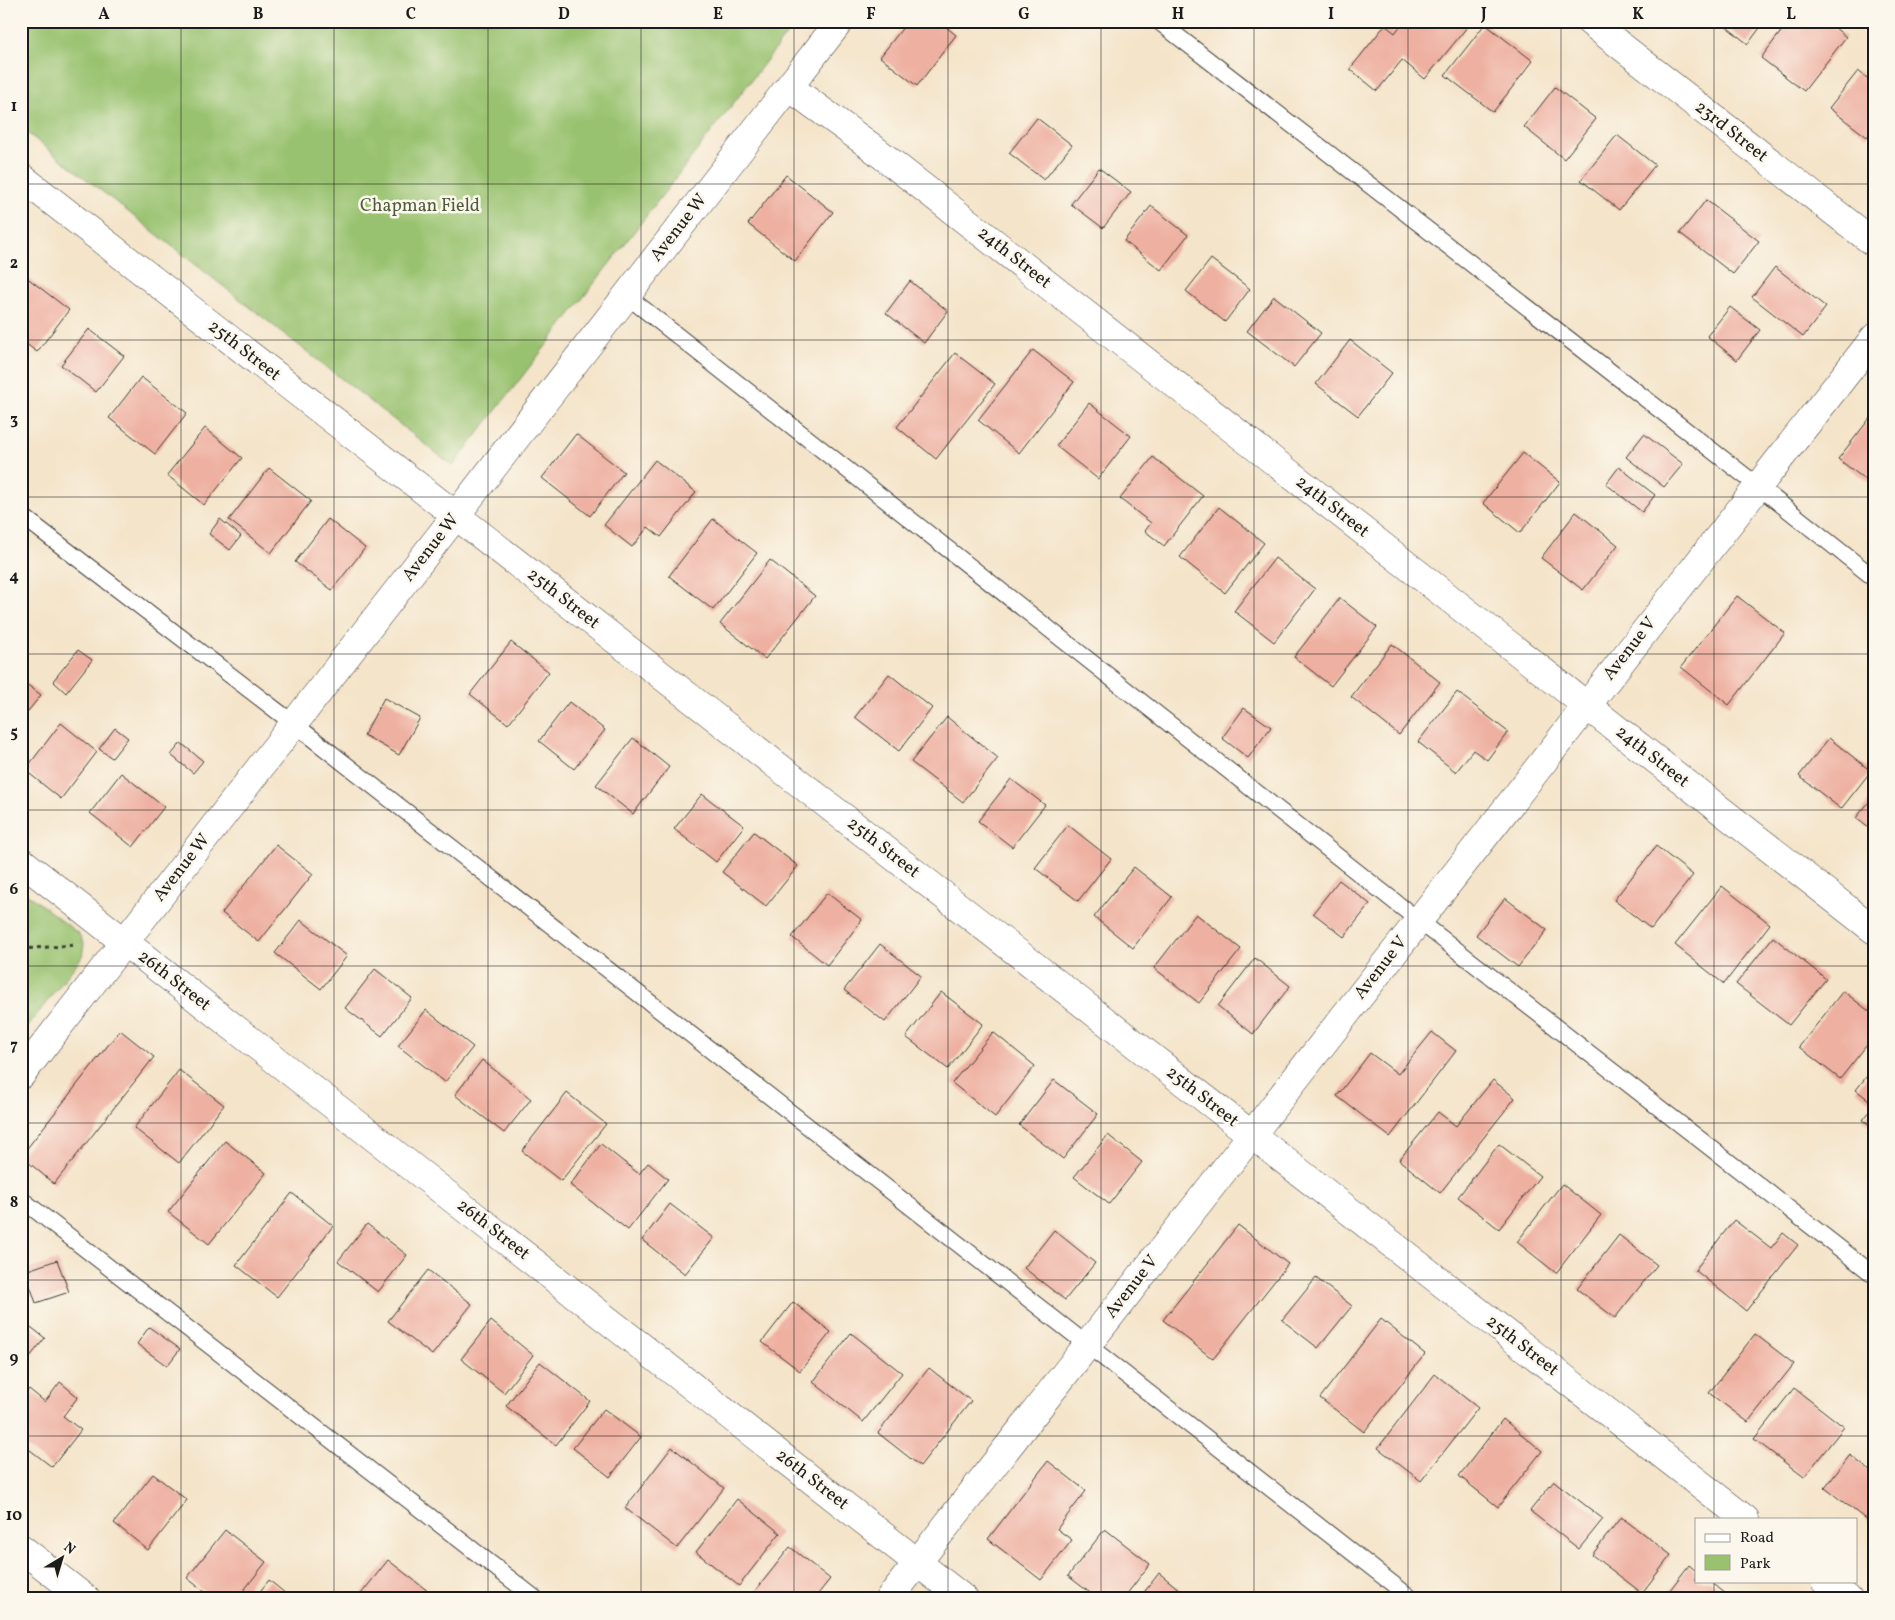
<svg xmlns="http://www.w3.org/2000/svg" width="1895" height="1620" viewBox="0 0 1895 1620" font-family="Vollkorn,serif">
<rect width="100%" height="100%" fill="#fbf7ec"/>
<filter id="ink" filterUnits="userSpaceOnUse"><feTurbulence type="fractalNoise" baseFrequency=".02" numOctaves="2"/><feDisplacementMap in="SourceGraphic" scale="10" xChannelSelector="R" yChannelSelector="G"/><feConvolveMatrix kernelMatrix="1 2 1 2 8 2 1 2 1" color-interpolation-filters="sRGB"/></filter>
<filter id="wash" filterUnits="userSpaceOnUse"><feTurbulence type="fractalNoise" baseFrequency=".0096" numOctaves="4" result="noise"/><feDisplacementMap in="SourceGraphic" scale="20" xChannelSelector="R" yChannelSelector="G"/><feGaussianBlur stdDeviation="1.12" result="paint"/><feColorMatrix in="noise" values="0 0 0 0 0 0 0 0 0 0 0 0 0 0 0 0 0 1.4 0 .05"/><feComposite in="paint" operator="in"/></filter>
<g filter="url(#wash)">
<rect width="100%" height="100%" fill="#f4e4c9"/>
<path fill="#99c26f" stroke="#5a6f46" d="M21 21H797L453 466 21 128Z
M21 889 79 934 84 944 82 957 21 1035Z"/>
<g id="blocks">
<path fill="#eeb0a1" d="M908 21H939L956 35 917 86 880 57Z
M1404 21H1472L1425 79 1402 60 1377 91 1350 69 1385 25 1395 33Z
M1719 21H1765L1748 44Z
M1789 21H1827L1846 37 1804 91 1761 58Z
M1485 24 1533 61 1493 112 1445 75Z
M1858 71 1874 83V129L1867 137 1829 108Z
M1555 87 1596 119 1564 159 1524 127Z
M1037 118 1072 145 1044 180 1009 153Z
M1617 135 1655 165 1619 210 1581 180Z
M1099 168 1131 192 1103 228 1071 204Z
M786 175 833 212 795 261 748 224Z
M1706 200 1759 241 1733 274 1680 233Z
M1151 206 1188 235 1161 270 1124 241Z
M1211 259 1250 289 1225 322 1186 291Z
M1775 267 1826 307 1803 337 1752 297Z
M21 273 69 310 37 352 21 340Z
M910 281 948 311 924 343 886 313Z
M1274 296 1321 333 1294 367 1247 331Z
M1730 307 1760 330 1737 360 1707 336Z
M89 329 124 356 96 392 61 365Z
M1350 340 1392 373 1358 416 1316 384Z
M1033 350 1074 382 1019 453 978 420Z
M955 353 995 384 936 459 897 427Z
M141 377 187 413 155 454 109 418Z
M1089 403 1131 436 1098 479 1056 446Z
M1874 413V486L1838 459Z
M205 428 242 458 204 505 167 475Z
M576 434 624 472 590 516 542 478Z
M1644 434 1683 464 1664 487 1626 457Z
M1523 453 1560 482 1520 533 1483 503Z
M1153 457 1203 496 1164 546 1145 531 1151 523 1120 499Z
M655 460 696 492 661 537 648 527 632 547 604 525Z
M1619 467 1655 495 1642 512 1606 484Z
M269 468 311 501 271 553 229 520Z
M1219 507 1264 543 1225 593 1180 557Z
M1576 512 1618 545 1583 590 1541 558Z
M220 519 241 536 230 550 209 534Z
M328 519 365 548 332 590 295 562Z
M713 519 757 553 713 610 669 576Z
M1275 558 1315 589 1274 642 1234 611Z
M770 560 815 596 765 659 720 624Z
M1737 596 1785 633 1729 705 1681 667Z
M1340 598 1377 627 1331 686 1294 657Z
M511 642 549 672 508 724 470 694Z
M1392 644 1440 682 1399 735 1351 697Z
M78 650 92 660 66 693 53 681Z
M889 674 932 708 899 751 855 717Z
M21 680 41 695 21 720Z
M1457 692 1508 732 1487 760 1473 750 1456 772 1418 742Z
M384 698 420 718 399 755 364 735Z
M569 702 605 730 574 769 539 741Z
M1244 708 1271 727 1248 758 1222 738Z
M947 717 998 758 963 802 911 762Z
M61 723 97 752 61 799 25 770Z
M115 728 128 738 112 758 99 749Z
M633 738 669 767 633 814 596 785Z
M1829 738 1871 771 1841 809 1799 776Z
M181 743 203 761 193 773 171 755Z
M121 773 164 807 133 847 90 813Z
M1011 779 1045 805 1012 847 978 821Z
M702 794 744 826 716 862 674 829Z
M1874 796V832L1856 818Z
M1068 825 1111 859 1078 901 1035 868Z
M754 832 798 866 766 906 722 872Z
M276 845 313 874 259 942 222 913Z
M1656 846 1693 875 1651 929 1614 900Z
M1134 867 1172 897 1133 948 1094 917Z
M1339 880 1370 904 1344 937 1313 913Z
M1722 886 1770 924 1724 984 1675 945Z
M827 893 862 920 827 965 792 937Z
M1505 898 1547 930 1518 967 1476 935Z
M1196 914 1241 949 1199 1003 1154 968Z
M301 920 347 956 321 989 275 953Z
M1773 937 1826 979 1789 1025 1736 984Z
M880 944 921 976 885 1022 844 990Z
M1255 958 1290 986 1253 1034 1218 1006Z
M375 969 412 998 382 1036 345 1008Z
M1843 991 1874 1015V1036L1840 1079 1799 1047Z
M941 992 983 1024 948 1069 906 1037Z
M426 1010 473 1047 445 1082 398 1046Z
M120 1030 154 1057 54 1184 21 1156Z
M993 1032 1035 1066 995 1117 952 1083Z
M1432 1032 1456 1051 1390 1137 1337 1096 1370 1053 1398 1074Z
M482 1060 531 1099 504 1133 455 1095Z
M1874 1067V1104L1856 1090Z
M179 1070 224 1105 179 1163 134 1128Z
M1054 1080 1098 1114 1063 1159 1019 1125Z
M1493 1080 1515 1098 1440 1193 1399 1160 1438 1112 1456 1126Z
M567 1093 606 1124 561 1181 522 1151Z
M1874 1106V1128L1863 1120Z
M1108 1135 1142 1162 1109 1204 1074 1177Z
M225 1141 266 1173 209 1244 168 1212Z
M601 1144 639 1174 648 1163 668 1179 628 1230 570 1185Z
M1499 1144 1540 1176 1499 1229 1458 1197Z
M1562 1184 1601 1215 1556 1273 1517 1242Z
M292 1193 333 1226 277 1297 236 1265Z
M670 1204 714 1238 685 1274 642 1240Z
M1734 1220 1771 1248 1783 1233 1798 1245 1746 1311 1695 1270Z
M367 1224 407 1255 378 1292 338 1261Z
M1238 1225 1288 1264 1213 1359 1163 1320Z
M1054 1230 1095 1263 1065 1300 1024 1268Z
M1619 1235 1657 1265 1615 1318 1577 1289Z
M57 1260 69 1292 36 1303 25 1271Z
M428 1270 472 1304 432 1355 388 1321Z
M1316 1278 1352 1306 1318 1348 1282 1320Z
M793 1302 831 1332 800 1371 762 1342Z
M1381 1319 1425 1354 1364 1432 1320 1398Z
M23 1321 45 1338 21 1368V1323Z
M491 1321 533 1355 504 1393 461 1359Z
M149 1327 180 1349 167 1366 137 1344Z
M851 1333 902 1373 863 1422 813 1382Z
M1755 1334 1794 1364 1748 1422 1709 1393Z
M540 1362 590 1401 556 1445 506 1406Z
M929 1368 971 1401 920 1466 878 1433Z
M1435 1374 1478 1408 1421 1481 1378 1448Z
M60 1382 78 1397 63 1416 81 1430 52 1467 21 1443V1399L29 1389 45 1402Z
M1794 1388 1844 1427 1804 1477 1754 1439Z
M604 1409 641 1437 610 1477 573 1448Z
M1503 1419 1542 1451 1498 1507 1459 1476Z
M672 1447 724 1488 677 1548 625 1508Z
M1850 1455 1874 1474V1522L1872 1524 1825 1488Z
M1048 1461 1086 1491 1057 1529 1072 1540 1041 1580 988 1539Z
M153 1474 187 1500 148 1550 114 1523Z
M1554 1481 1603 1519 1579 1549 1530 1511Z
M737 1499 780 1533 739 1586 696 1552Z
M1621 1517 1671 1555 1642 1593 1592 1555Z
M1105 1529 1150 1564 1123 1599H1098L1068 1576Z
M225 1530 266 1562 237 1599H214L187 1578Z
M790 1547 830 1579 814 1599H749Z
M388 1560 438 1599H357Z
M1689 1565 1696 1571V1581H1710L1732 1599H1663Z
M1159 1573 1191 1599H1139Z
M269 1580 292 1599H254Z"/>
</g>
</g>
<g filter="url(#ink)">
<use href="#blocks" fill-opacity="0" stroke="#3c3a36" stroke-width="1"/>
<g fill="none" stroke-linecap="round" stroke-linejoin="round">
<g stroke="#3c3a36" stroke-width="18">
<path id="service" d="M1158 21 1758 486 1874 578
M627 296 1418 920 1874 1275
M21 515 294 724 1412 1599
M21 1199 536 1599"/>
</g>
<g stroke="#3c3a36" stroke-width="29">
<path id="minor" d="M1589 21 1874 243
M789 87 869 145 1874 930
M21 177 1745 1519
M21 861 964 1599
M21 1075 840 21
M21 1548 86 1599
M1825 1581 1848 1599
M889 1599 1874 338"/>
</g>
<path stroke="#3c3a36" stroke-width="3" stroke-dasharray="4 4" stroke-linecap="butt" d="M21 949 76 945"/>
<use href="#service" stroke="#fff" stroke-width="16"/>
<use href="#minor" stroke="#fff" stroke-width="28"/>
</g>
</g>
<path fill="none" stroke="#1c1c1c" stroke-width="1" stroke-opacity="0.55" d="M181 21V1599M334 21V1599M488 21V1599M641 21V1599M794 21V1599M948 21V1599M1101 21V1599M1254 21V1599M1408 21V1599M1561 21V1599M1714 21V1519M21 184H1874M21 340H1874M21 497H1874M21 654H1874M21 810H1874M21 966H1874M21 1123H1874M21 1280H1874M21 1436H1874M1714 1581V1599"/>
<g text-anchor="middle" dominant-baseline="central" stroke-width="5" stroke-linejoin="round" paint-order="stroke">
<g font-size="18" fill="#1c1c1c" stroke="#fbf7ec">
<text transform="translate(1731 132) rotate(38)">23rd Street</text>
<text transform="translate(679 228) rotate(-52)">Avenue W</text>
<text transform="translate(1014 258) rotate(38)">24th Street</text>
<text transform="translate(244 351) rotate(38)">25th Street</text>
<text transform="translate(1332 507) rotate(38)">24th Street</text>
<text transform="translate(431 548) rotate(-52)">Avenue W</text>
<text transform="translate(563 599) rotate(38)">25th Street</text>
<text transform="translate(1630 649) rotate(-52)">Avenue V</text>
<text transform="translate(1652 757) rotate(38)">24th Street</text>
<text transform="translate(883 848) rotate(38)">25th Street</text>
<text transform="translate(182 868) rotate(-52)">Avenue W</text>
<text transform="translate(1381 968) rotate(-52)">Avenue V</text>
<text transform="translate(174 981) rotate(38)">26th Street</text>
<text transform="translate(1202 1097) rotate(38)">25th Street</text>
<text transform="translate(493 1230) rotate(38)">26th Street</text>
<text transform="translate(1132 1287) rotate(-52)">Avenue V</text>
<text transform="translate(1522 1346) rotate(38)">25th Street</text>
<text transform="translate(812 1480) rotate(38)">26th Street</text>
</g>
<g font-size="18" fill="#4e5e3d" stroke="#fbf7ec">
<text x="420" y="206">Chapman Field</text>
</g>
</g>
<rect width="1895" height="1620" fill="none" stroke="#fbf7ec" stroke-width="55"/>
<rect x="1695" y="1518" width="162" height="65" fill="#fbf7ec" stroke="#a29f99"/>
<rect x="1705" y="1534" width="25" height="8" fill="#ffffff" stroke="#a29f99"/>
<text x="1740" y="1542" font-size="15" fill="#1c1c1c">Road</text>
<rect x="1705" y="1555" width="25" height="15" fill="#99c26f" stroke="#a29f99"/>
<text x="1740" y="1568" font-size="15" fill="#1c1c1c">Park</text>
<g transform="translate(62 1558) rotate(38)" stroke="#fbf7ec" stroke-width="4" paint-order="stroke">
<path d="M0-4L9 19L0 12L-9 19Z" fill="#1c1c1c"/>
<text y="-8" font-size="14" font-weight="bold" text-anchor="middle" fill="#1c1c1c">N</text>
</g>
<rect x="28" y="28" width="1840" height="1564" fill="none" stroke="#1c1c1c" stroke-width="2"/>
<g font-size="16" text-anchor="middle" font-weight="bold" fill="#1c1c1c">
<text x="104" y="19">A</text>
<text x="258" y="19">B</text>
<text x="411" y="19">C</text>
<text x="564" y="19">D</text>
<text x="718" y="19">E</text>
<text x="871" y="19">F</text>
<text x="1024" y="19">G</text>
<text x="1178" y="19">H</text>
<text x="1331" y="19">I</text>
<text x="1484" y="19">J</text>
<text x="1638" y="19">K</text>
<text x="1791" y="19">L</text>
<text x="14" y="111">1</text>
<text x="14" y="268">2</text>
<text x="14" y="424">3</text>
<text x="14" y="581">4</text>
<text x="14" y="737">5</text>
<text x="14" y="894">6</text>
<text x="14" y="1050">7</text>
<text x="14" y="1207">8</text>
<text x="14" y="1363">9</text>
<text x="14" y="1520">10</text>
</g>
</svg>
